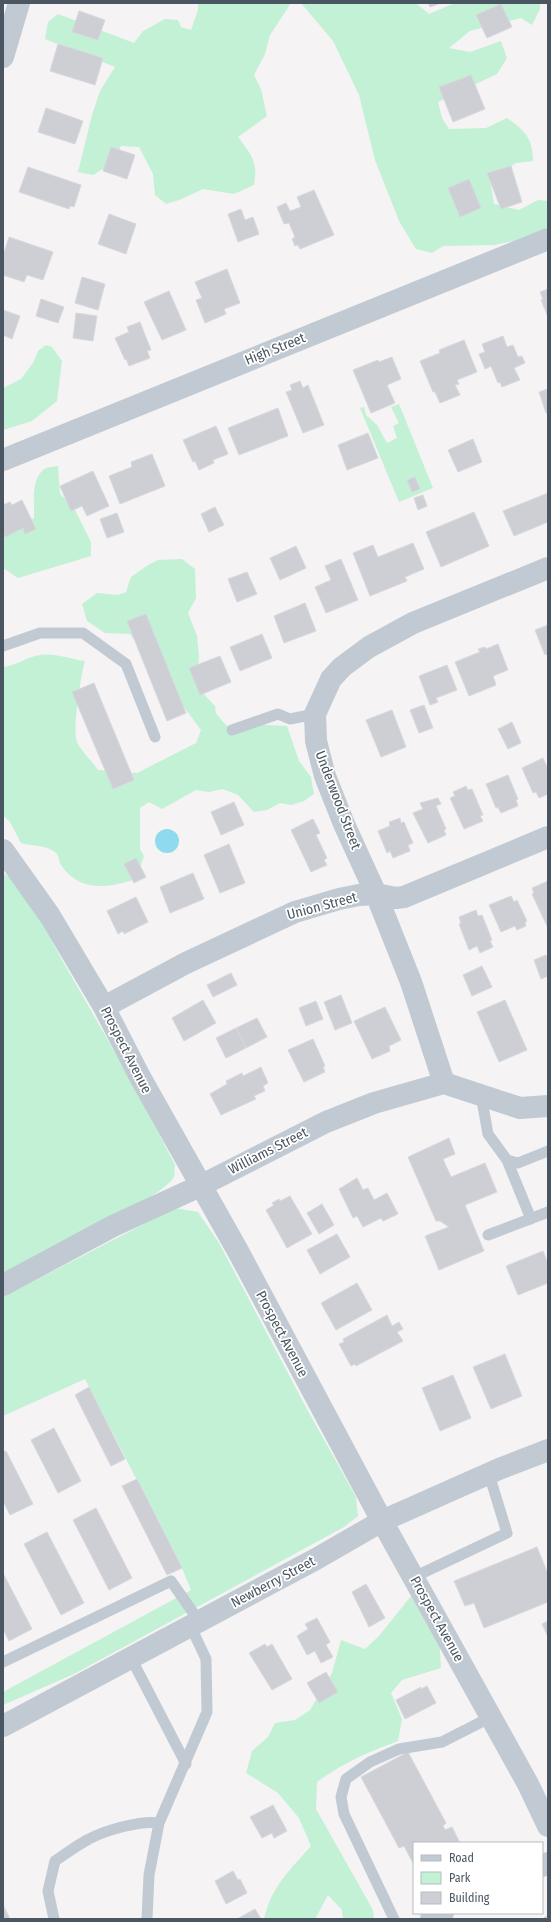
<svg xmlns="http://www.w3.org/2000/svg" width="551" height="1922" viewBox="0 0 551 1922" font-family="'Fira Sans Condensed',sans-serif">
<rect width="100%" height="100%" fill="#f5f3f3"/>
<path fill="#c3f1d5" d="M198 3H291L270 35 265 54 254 75 261 89 267 116 238 137C252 155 258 162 254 185L234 194 203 189 182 199 166 204 155 195 153 174 139 147 121 146 111 164 93 175 78 172 92 115 100 91 115 67 45 39 48 22 58 14 134 43 143 31 165 19 178 20 181 27 191 30 198 10Z
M301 3H409L417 4 429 14 455 3H540V9L532 25 521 18 470 31 449 48 470 52 501 41 507 58 497 74 438 102 442 118 449 129 486 128 507 118C525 130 533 139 533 161L516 163 490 180 494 204 519 210 538 200 548 201V223L546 228 514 241 494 245 443 246 432 253 416 249 399 221 375 160 359 95 333 41Z
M46 345 52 347 62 361 57 401 32 421 3 430V388L21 379 33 363 38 351Z
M399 404 433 488 399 502 360 408 364 407 366 415 377 425 387 443 397 438 393 426 399 423 391 407Z
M58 466 60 494 73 506 91 542V556L18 578 3 568V510L34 519C35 504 30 482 43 470 46 467 53 467 58 466Z
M182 559 195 569 196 598 188 613 197 636 199 657 197 678 199 689 215 706 216 713 222 721 232 730 264 725 287 726 299 761 311 777 314 794 304 801 291 805 280 803 267 810 254 812 238 795 223 789 209 792 196 790 162 809 149 802 140 808V849L144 856 136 879C108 888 80 893 61 865 59 862 59 856 56 853 48 845 31 846 21 843L10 822 3 815V667C15 666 24 659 35 656 49 651 71 659 85 661 81 674 72 732 77 742 82 752 92 761 98 770L137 773 196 743 201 730 130 634 105 633 87 621 82 604 97 593 118 595 126 592 131 577 148 565 158 560Z
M3 873C26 887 49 936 62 960 101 1028 140 1095 175 1165 174 1169 175 1174 174 1177 162 1199 32 1261 3 1277Z
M175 1208 198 1212 219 1243 308 1411 356 1497 358 1516 344 1527 74 1674 3 1705V1692L191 1590 182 1568 85 1379 3 1416V1297Z
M411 1596 427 1625 439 1636 441 1668 402 1680 391 1693 402 1719 398 1741C369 1752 342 1763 317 1782L316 1809 373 1910 374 1919H343L342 1910 328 1895 315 1919H264C271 1887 290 1870 311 1846L299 1818 278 1793 246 1773 252 1751 268 1737 275 1723 295 1720 310 1710 332 1673 341 1640 365 1649 379 1636Z"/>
<path fill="#90daee" d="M155 841a12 12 0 1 1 24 0a12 12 0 1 1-24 0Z"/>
<path fill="#cdcfd5" stroke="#d7d9de" d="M428 3H441L430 7Z
M501 4 512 27 487 38 476 15Z
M79 11 105 20 98 40 72 32Z
M58 44 103 58 95 85 50 71Z
M471 75 485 109 453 122 439 87Z
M46 108 83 121 75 144 38 132Z
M111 147 135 155 127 179 103 171Z
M511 166 522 202 501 209 487 173Z
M28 167 81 185 74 207 70 206 69 209 19 192Z
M469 179 481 208 460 217 448 188Z
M314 190 334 235 300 249 298 245 295 246 292 239 295 237 289 223 284 224 277 207 286 203 290 211 301 207 297 197Z
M241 209 245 220 253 217 259 234 238 242 228 214Z
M109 214 136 224 126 254 98 244Z
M9 237 53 252 43 280 27 275 24 282 3 275V256Z
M227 269 240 303 224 309 226 314 205 323 196 300 202 298 195 282Z
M82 277 105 284 98 310 75 303Z
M548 289V317L541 300 543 299 540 292Z
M169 291 186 330 162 340 144 302Z
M41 299 64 307 58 323 36 316Z
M3 310 20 316 12 339 3 335Z
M76 313 97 316 93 341 73 338Z
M140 322 151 350 147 351 150 358 129 366 126 359 125 360 115 338 129 332 127 327Z
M503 336 507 347 513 345 518 357 522 356 525 363 514 368 520 380 502 387 500 382 498 383 491 366 485 369 479 354 485 352 482 344Z
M464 340 477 372 457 380 459 384 455 385 460 395 440 403 435 392H433L420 361 440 353 439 350Z
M392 357 401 379 387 385 395 403 371 413 353 370 378 360 379 362Z
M300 381 303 388 308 385 324 425 303 433 286 392 292 390 290 385Z
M548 389V412L546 413 539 392Z
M278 408 288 436 239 455 228 428Z
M216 426 228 454 213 460 214 463 199 470 195 461 193 462 183 440Z
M368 433 378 458 347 470 338 445Z
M473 439 482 462 458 472 448 450Z
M152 454 165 486 120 504 109 476 132 467 131 462Z
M93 471 109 506 87 516 82 506 71 511 60 486Z
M415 477 420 489 412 492 407 480Z
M548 493V522L514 536 503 511Z
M423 495 427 506 418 510 414 498Z
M22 500 36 529 25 534 23 528 5 537 3 533V505L10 502 12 505Z
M215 507 224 525 209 532 201 514Z
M474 512 489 546 441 567 426 532Z
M117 513 124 532 107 538 100 519Z
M413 543 424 569 405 577 407 581 370 596 353 553 373 545 378 557Z
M296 546 306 568 280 580 270 558Z
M341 559 358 600 326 613 315 587 331 580 325 566Z
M247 572 257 594 237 602 228 579Z
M305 603 316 631 284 643 274 616Z
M146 614 186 713 167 721 127 621Z
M548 625V653L545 655 535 630Z
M262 634 272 658 240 671 230 647Z
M498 644 508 670 493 676 496 685 469 696 455 662 480 652 478 649 485 647 486 649Z
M220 656 231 682 200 695 189 668Z
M447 665 457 690 436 698 438 702 430 705 419 676Z
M94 683 134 780 113 789 72 692Z
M424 705 433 728 419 733 410 710Z
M392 710 406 747 381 757 366 720Z
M512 722 521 743 508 749 498 729Z
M543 758 548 769V794L539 798 536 792 533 793 522 768Z
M508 775 518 799 516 800 518 806 501 813 498 807 496 808 486 784Z
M466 786 468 790 472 789 483 815 480 816 483 821 464 829 450 798 455 796 453 792Z
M438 798 441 804 436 806 446 829 444 830 446 835 428 843 413 813 423 809 420 803Z
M234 802 244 825 221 835 211 812Z
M400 818 401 823 404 822 413 843 408 845 410 851 393 858 390 851 387 853 378 831 390 826 389 822Z
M313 819 320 833 316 835 327 858 324 860 327 865 311 872 291 830Z
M229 844 245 883 220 893 204 855Z
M136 858 146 877 134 883 124 864Z
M193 873 204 899 170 913 160 887Z
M548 881V925L547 926 532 894 534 893 532 888Z
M511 896 514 902 517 900 527 921 525 922 526 926 517 930 515 926 501 932 489 905Z
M136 897 148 922 124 934 123 931 118 934 107 911Z
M476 910 478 916 482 915 492 940 490 941 493 947 480 953 477 946 469 950 459 924 461 923 459 917Z
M546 955 548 961V976L541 979 534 960Z
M482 966 492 987 472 996 463 975Z
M231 973 237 985 213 997 207 985Z
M341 995 352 1023 335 1030 324 1002Z
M203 1000 216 1023 184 1041 172 1018Z
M505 1000 527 1050 499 1062 477 1012Z
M316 1001 323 1019 306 1026 299 1008Z
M385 1007 401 1040 389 1046 390 1051 372 1059 354 1021Z
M257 1018 267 1037 246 1048 236 1028Z
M236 1028 246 1048 226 1058 216 1038Z
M313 1039 325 1066 323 1067 325 1072 304 1082 288 1050Z
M261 1067 268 1083 263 1086 265 1091 254 1096 256 1099 221 1115 210 1094 227 1084 226 1081 242 1073 243 1076Z
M449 1138 455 1154 443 1159 451 1177 485 1163 497 1192 465 1205 484 1251 439 1270 425 1236 449 1227 440 1221H436L408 1157Z
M357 1178 363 1190 368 1188 374 1200 387 1193 398 1214 383 1221 381 1218 363 1227 357 1216 353 1218 339 1189Z
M290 1196 312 1234 287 1248 266 1210 274 1205 272 1203 279 1199 280 1201Z
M322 1204 334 1225 319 1234 307 1213Z
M337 1234 350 1257 320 1274 307 1250Z
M543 1251 548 1264V1283L518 1295 506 1266Z
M357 1283 372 1310 336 1330 321 1303Z
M387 1315 392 1326 399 1322 403 1329 397 1332 403 1341 356 1366 355 1364 351 1366 339 1344 344 1342 343 1339Z
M505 1354 522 1396 491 1409 473 1367Z
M453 1375 471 1418 440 1431 422 1388Z
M89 1387 125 1459 111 1466 75 1395Z
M54 1428 81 1481 58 1493 31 1440Z
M6 1451 33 1504 10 1515 3 1501V1452Z
M137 1479 182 1568 167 1575 122 1486Z
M96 1508 132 1578 109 1590 73 1520Z
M47 1532 84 1603 61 1615 24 1544Z
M537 1547 548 1574V1602L484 1628 474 1603 465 1606 454 1581Z
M3 1573 32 1629 9 1641 3 1629Z
M366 1584 385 1618 369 1627 352 1592Z
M317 1618 330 1642 326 1645 333 1657 321 1663 315 1651 307 1655 297 1636 308 1629 305 1624Z
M548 1621V1637L542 1624Z
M265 1644 267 1647 272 1644 292 1679 272 1690 249 1653Z
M326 1672 338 1692 319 1703 307 1683Z
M427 1686 436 1703 405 1719 396 1700 421 1687V1689Z
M408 1752 446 1823 443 1826 445 1830 452 1827 460 1843H414V1865L404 1846 399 1848 361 1777Z
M273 1805 287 1831 274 1838 272 1833 262 1838 250 1817Z
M233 1871 238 1880 240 1879 247 1893 226 1904 215 1881Z
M3 1905 10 1919H3Z
M255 1909 261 1919H237Z"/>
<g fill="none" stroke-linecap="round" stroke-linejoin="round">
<path stroke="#c1cad2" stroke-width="11" d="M3 646 40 633H83L126 664 155 737
M232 730 278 714 290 719 315 714
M481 1095 488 1134 507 1160 531 1219
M507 1160 518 1163 548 1151
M488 1235 548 1212
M414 1577 507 1533 489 1474
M131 1658 186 1764
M3 1662 171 1581 199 1621
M54 1919 48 1891 55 1861C66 1854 77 1845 89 1839 106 1830 141 1820 159 1823
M147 1919 149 1875 159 1823 207 1712 206 1659 190 1625
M394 1919 344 1814 341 1797 346 1779 370 1762 399 1749 442 1742 491 1717"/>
<path stroke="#c1cad2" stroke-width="22" d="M3 460 548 239
M3 850 50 916 104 1007 140 1077 239 1253 382 1521 528 1784 548 1826
M104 1007 186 963 295 912 339 899 359 895 376 894 396 898 404 897 548 837
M444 1083 411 982 376 894 344 824 325 776 316 741 315 714 331 679 342 667 369 647 413 623 548 568
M3 1285 113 1226 200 1186 326 1122 374 1103 444 1083 520 1108 548 1106
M542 1866 548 1863
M431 1919 443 1913"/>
<path stroke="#c1cad2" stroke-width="22" d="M3 57 19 3
M3 1726 316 1559 382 1521 499 1469 548 1450"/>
<g stroke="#b5b8bd" stroke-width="4.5">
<path id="rail" d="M546 1919 548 1918"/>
</g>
<use href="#rail" stroke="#fff" stroke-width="3" stroke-dasharray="9" stroke-linecap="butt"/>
</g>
<g text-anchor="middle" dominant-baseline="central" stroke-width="3.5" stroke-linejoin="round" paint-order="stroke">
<g font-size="14" fill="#4a5661" stroke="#fff">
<text transform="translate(275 349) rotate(-22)">High Street</text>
<text transform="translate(338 800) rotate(69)">Underwood Street</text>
<text transform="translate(322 906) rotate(-15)">Union Street</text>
<text transform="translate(126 1050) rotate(63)">Prospect Avenue</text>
<text transform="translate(268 1151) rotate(-27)">Williams Street</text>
<text transform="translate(282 1334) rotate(62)">Prospect Avenue</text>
<text transform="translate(273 1582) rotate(-28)">Newberry Street</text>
<text transform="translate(437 1619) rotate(61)">Prospect Avenue</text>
</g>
</g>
<rect width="551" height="1922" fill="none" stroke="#4a5661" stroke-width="8"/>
<rect x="413" y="1842" width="130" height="72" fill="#ffffff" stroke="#b7bbc0"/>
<rect x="421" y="1855" width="20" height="6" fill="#c1cad2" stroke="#b7bbc0"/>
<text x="449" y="1862" font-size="12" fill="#4a5661">Road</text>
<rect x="421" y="1872" width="20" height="12" fill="#c3f1d5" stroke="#b7bbc0"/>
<text x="449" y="1882" font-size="12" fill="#4a5661">Park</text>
<rect x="421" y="1892" width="20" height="12" fill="#cdcfd5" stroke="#b7bbc0"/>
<text x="449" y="1902" font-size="12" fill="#4a5661">Building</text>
</svg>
